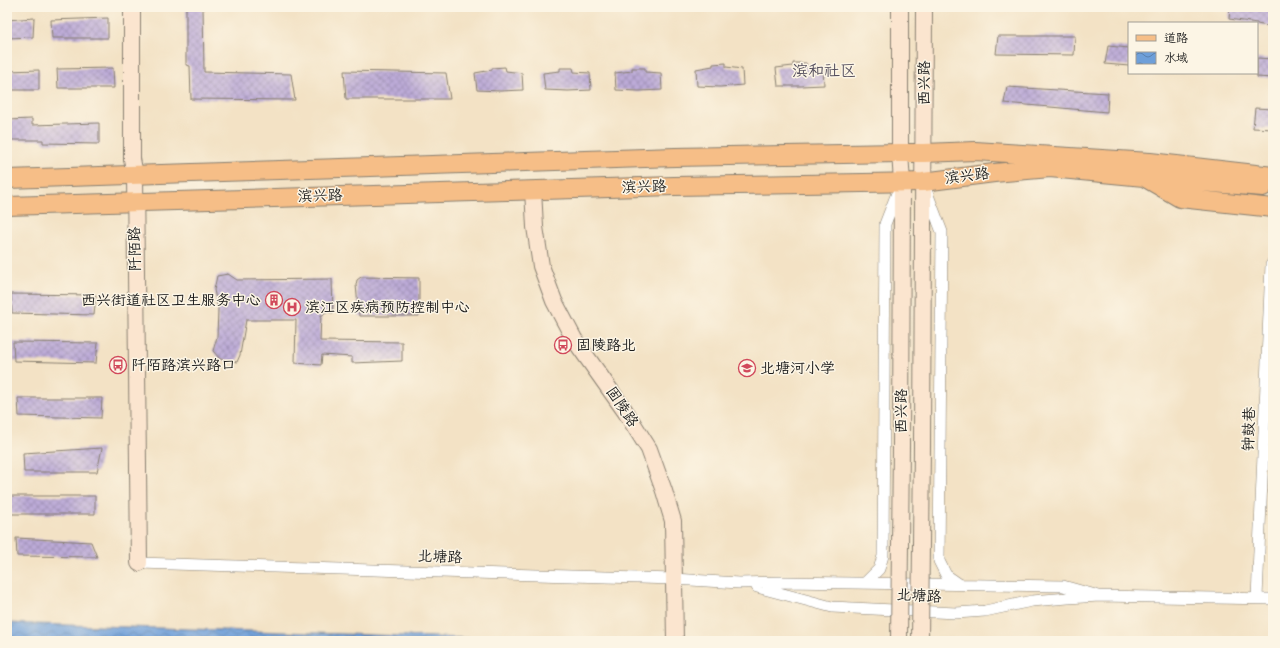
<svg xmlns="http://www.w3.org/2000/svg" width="1280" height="648" viewBox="0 0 1280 648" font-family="'Architects Daughter','LXGW WenKai TC',sans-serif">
<defs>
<pattern id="water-waves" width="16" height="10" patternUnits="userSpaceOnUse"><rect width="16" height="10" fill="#6e9fd9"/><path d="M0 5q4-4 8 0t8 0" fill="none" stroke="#5a81af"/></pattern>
<pattern id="building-cross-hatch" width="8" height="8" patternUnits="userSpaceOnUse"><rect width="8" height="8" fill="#bcaad7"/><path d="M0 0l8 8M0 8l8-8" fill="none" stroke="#988aae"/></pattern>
</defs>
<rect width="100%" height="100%" fill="#fcf5e5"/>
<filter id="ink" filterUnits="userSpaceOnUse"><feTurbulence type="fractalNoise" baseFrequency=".025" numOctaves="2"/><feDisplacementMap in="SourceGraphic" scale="8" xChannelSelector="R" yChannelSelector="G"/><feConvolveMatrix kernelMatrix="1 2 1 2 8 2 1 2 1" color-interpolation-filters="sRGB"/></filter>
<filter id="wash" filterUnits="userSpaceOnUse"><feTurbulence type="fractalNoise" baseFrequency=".012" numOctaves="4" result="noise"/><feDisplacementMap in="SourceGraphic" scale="16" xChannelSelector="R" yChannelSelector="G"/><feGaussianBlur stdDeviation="0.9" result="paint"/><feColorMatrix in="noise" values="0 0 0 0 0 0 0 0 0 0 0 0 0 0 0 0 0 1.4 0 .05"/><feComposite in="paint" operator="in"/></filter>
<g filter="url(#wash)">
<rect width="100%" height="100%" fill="#f3e2c5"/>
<path fill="url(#water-waves)" stroke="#455e7a" d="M7 623 558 641H7Z"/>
<g id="blocks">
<path fill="url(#building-cross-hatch)" d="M186 7H203L204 72 291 74 295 100 191 99 190 66 186 65Z
M1230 7 1273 8V27L1257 24V23L1229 19Z
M34 18 33 37 7 38V20Z
M108 18V38H52L51 20Z
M998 36H1075L1074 55 996 54Z
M1108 46 1129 48V66L1105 64Z
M1257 58 1273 59V78L1257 77Z
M726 63V67L742 69 743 85 720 87 697 86 696 69 713 66V64Z
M793 63H806L807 67 823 68 824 85 801 86H778L776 68 793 66Z
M505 67 506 71 522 73 523 90 500 91 477 90 475 73 492 70V68Z
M113 68 114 88H58L57 69Z
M560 68H573L574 72 590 73 591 90 568 91 545 90 543 73 560 71Z
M632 68H645V72L661 73 662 90 639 91 616 90 615 73 632 71Z
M39 70V90H7V71Z
M344 71 446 73 450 99H346Z
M1007 87 1108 93 1107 112 1004 103Z
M1255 108 1273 109V129L1253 128Z
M32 119V125L99 123V144L43 143V140H7V120Z
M228 274 237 280 332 279 333 313 324 312V315H321L320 341 402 342V361L352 363V357L322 355 321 365 295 363 296 320H246L240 355 237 362 220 359 213 351 217 337 218 309 214 290 217 276Z
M361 277 419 278V316H359L356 285 357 280Z
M11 294 96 295 94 315 12 313Z
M13 342 98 343 96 363 14 361Z
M18 398H102L101 418 19 416Z
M102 448 97 472H24L23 453Z
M10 496H95V514H11Z
M16 538 91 542 97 557 17 556Z"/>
</g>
</g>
<g filter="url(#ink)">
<use href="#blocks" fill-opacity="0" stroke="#887f70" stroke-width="1"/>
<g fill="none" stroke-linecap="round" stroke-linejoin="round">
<g stroke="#887f70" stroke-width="12">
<path id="street" d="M926 190 942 232 939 561 946 575 959 584
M139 563 674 579 739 583 784 582 1063 586 1099 596
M865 583 879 569 883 556 885 224 899 188
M757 587 832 607 956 613 985 611 1032 601 1068 598 1099 596 1273 599
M1257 598 1271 265 1273 262"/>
</g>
<g stroke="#887f70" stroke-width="18">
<path id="secondary" d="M132 7V159L135 175 139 563
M900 7V153L902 182 901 446
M533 190 535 227 541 266 554 301 574 339 625 411 649 449 664 491 673 521 675 641
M922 446 924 7"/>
</g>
<g stroke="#887f70" stroke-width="20">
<path id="primary" d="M1149 178 1263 187
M7 179 675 157 900 153H924L975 151 1150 162 1273 176
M7 206 674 186 923 182 994 173 1050 168 1144 177 1180 198 1273 208"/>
</g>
<use href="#street" stroke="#fff" stroke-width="11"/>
<use href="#secondary" stroke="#fbe5cf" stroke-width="16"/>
<use href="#primary" stroke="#f6be87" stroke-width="18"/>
<g stroke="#887f70" stroke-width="18" stroke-linecap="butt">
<path id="secondary-bridge" d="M899 641 901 446
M920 641 922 446"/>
</g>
<use href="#secondary-bridge" stroke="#fbe5cf" stroke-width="16"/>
</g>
</g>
<defs>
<g id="building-ring" transform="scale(0.9)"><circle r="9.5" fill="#fcf5e5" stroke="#d1495b" stroke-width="1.5"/><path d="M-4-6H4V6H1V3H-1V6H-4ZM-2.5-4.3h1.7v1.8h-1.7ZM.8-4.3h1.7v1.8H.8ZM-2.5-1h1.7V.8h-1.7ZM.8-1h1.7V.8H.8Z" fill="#d1495b"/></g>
<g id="hospital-ring" transform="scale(0.9)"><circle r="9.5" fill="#fcf5e5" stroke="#d1495b" stroke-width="1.5"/><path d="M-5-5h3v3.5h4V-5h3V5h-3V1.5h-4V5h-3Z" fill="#d1495b"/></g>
<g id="bus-ring" transform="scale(0.9)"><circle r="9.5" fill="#fcf5e5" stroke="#d1495b" stroke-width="1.5"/><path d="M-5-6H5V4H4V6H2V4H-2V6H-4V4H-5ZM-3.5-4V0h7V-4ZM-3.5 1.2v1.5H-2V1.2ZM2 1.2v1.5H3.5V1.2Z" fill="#d1495b"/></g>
<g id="school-ring" transform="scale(0.9)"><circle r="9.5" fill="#fcf5e5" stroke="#d1495b" stroke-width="1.5"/><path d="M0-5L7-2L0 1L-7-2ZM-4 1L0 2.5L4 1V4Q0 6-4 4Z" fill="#d1495b"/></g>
</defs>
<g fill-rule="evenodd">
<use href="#building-ring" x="274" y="300"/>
<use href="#hospital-ring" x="292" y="307"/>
<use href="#bus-ring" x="563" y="345"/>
<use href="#bus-ring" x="118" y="365"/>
<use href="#school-ring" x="747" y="368"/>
</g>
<g text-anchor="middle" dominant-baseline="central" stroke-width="3" stroke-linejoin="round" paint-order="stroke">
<g font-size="15" fill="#1c1c1c" stroke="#fcf5e5">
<text transform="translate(924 83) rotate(-90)">西兴路</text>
<text transform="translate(967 176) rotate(-7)">滨兴路</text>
<text transform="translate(644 187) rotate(-2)">滨兴路</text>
<text transform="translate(320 196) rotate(-2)">滨兴路</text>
<text transform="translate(135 249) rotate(-91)">阡陌路</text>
<text transform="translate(622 407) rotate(56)">固陵路</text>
<text transform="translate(901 411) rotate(-90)">西兴路</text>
<text transform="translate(1249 429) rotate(-88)">钟鼓巷</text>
<text transform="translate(440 557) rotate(2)">北塘路</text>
<text transform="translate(919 596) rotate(3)">北塘路</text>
</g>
<g font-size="15" fill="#1c1c1c" stroke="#fcf5e5" text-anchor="start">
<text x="261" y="300" text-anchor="end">西兴街道社区卫生服务中心</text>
<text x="305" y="307">滨江区疾病预防控制中心</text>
<text x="576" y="345">固陵路北</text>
<text x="131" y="365">阡陌路滨兴路口</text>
<text x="760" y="368">北塘河小学</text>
</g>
<g font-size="16" fill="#544e5d" stroke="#fcf5e5">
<text x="824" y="71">滨和社区</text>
</g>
</g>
<rect width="1280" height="648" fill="none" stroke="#fcf5e5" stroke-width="24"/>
<rect x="1128" y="22" width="130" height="52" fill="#fcf5e5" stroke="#a29e95"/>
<rect x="1136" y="35" width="20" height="6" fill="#f6be87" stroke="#a29e95"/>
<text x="1164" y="42" font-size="12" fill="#1c1c1c">道路</text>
<rect x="1136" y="52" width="20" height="12" fill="url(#water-waves)" stroke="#a29e95"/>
<text x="1164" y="62" font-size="12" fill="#1c1c1c">水域</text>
</svg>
